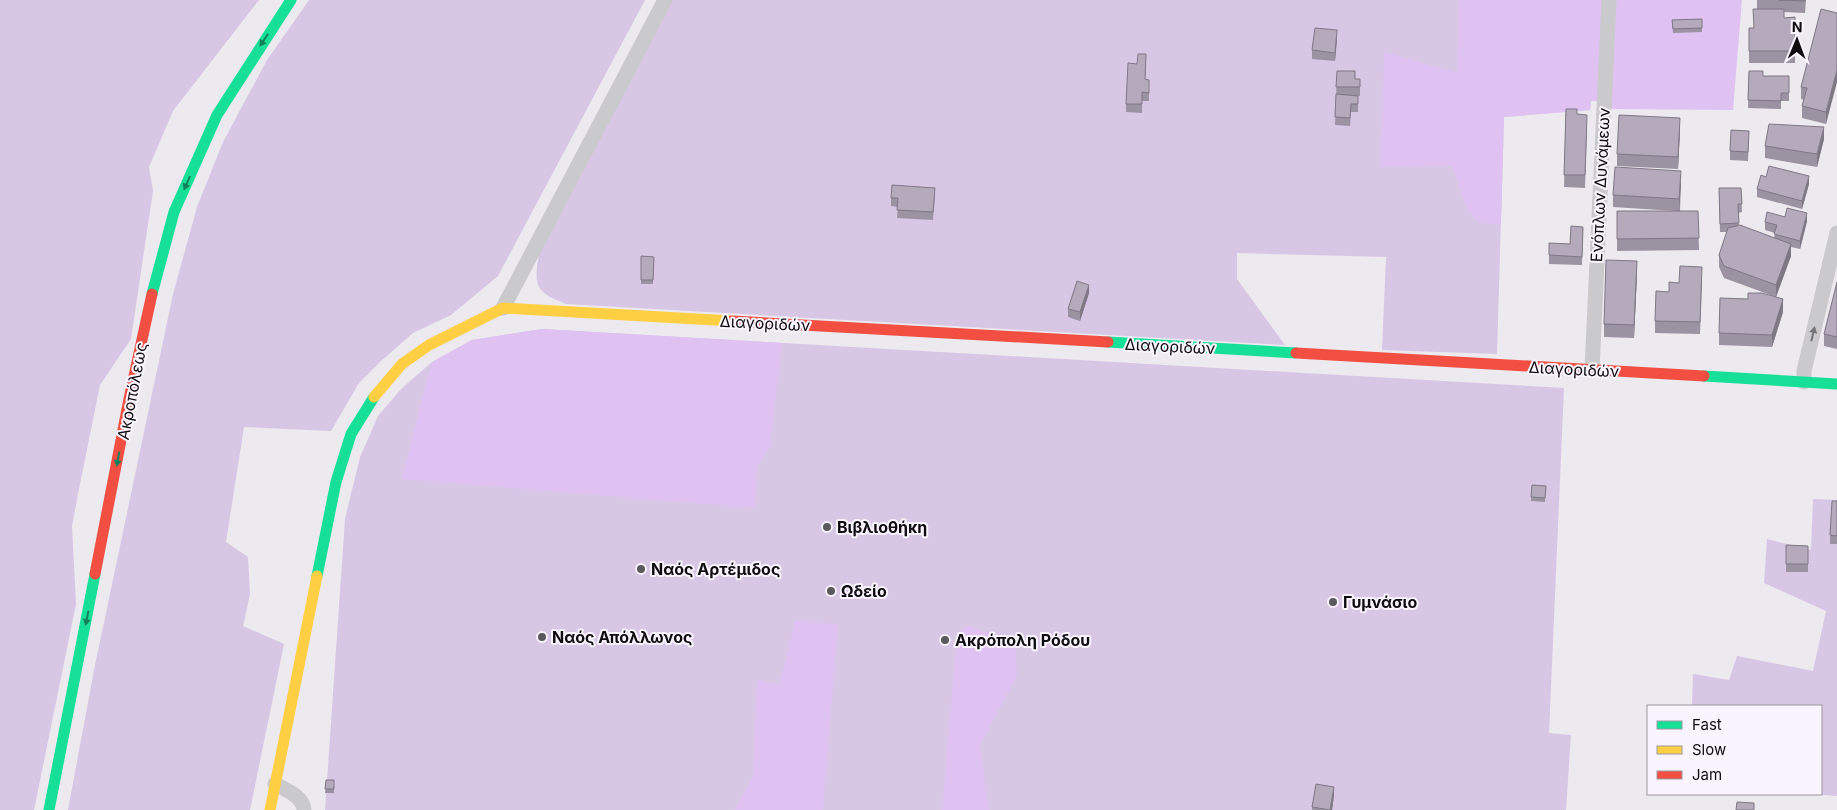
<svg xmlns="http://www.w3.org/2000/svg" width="1837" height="810" viewBox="0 0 1837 810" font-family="Inter,sans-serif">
<rect width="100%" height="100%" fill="#ece9ef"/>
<path fill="#d8c6e5" d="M0 0H259L173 111 149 167 153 191 131 339 100 385 78 494 72 526 76 604 34 810H0Z
M309 0H645L498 276 451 315 413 333 381 361 359 383 331 431 244 427 226 542 248 557 250 594 243 626 284 644 250 810H68L94 670 173 294 197 207 223 142 267 60Z
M669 0H1602L1598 101H1591L1590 110 1504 117 1497 354 1382 350 1386 257 1237 253V279L1285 345 566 304C534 292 534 285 539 253Z
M542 329 1564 388 1549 733 1571 735 1566 810H325L345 519 360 457 378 416 401 389 432 362 472 340Z
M1813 499 1837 500V796L1810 794H1821V706H1692L1693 674 1729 680 1737 656 1813 671 1826 611 1764 583 1767 539 1811 550Z"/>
<path fill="#dfc2f2" d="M1459 0H1602L1598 101H1591L1590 110 1504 117 1501 224 1479 223 1466 208 1452 166 1381 167 1384 52 1457 73Z
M1614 0H1742L1733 110 1610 109Z
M542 329 782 343 770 447 757 466 755 508 402 479 426 382 432 362 472 340Z
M794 621 838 624 823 810H735L753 777 757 680 779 685 789 649Z
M969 626 1015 643 1017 675 980 746 989 810H942L957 633Z"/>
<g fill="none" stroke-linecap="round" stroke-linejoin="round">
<path stroke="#cac9cb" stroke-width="15" d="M503 308 665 0
M1592 370 1609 0
M1804 382V371L1837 233
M275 784C286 790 303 796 304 810"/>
<path stroke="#16e098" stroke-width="11" d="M152 294 174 212 217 115 291 0
M1108 342 1296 353
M1704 376 1837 384
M317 576 336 482 351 434 374 397
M49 810 95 574"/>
<path stroke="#ffcf43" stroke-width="11" d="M374 397 402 364 429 345 503 308 732 321
M270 810 317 576"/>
<path stroke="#f24e42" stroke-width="11" d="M732 321 1108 342
M1296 353 1704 376
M95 574 129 399 152 294"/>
</g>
<path fill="#9b92a2" d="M1757 0H1806L1805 13 1784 12V18L1795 17V63H1749V28H1754L1757 9Z
M1837 13 1826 124 1802 118V106L1804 100 1801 99V87Z
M1702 19V32L1673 33 1672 20Z
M1337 38 1335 61 1312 59V50Z
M1337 71 1355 79H1360V96H1356H1358V112H1351L1350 126 1335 125Z
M1749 71 1763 76H1789V101H1781V109L1748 108Z
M1145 80H1149V101H1142V113L1126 112V104Z
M1566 109 1577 114 1587 127 1585 188 1564 187Z
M1680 130 1678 169 1617 166V154Z
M1749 139 1748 161 1730 160V151Z
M1824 139 1817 167 1765 158V146Z
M1766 177 1809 184 1802 209 1757 197V189Z
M1681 183 1680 211H1698L1699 250 1617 251V211H1676L1613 207V195Z
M1719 188H1741L1742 212 1738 213 1739 226 1774 238 1775 233 1765 230V222L1785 217 1807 221 1800 249 1791 247V256L1776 297 1724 278 1719 267V255L1727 232H1720Z
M935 196 933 220 897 218 898 207 891 206V198Z
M1583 227 1582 265 1549 264V243L1570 244Z
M641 256 654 257 653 284H641Z
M1637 273 1634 338 1604 337V324Z
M1702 279 1700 334 1655 333V321L1669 292 1679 283Z
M1837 282V349L1824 346V334Z
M1089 293 1080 321 1068 317V309Z
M1783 312 1772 347 1719 345V333Z
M1532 485 1546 486 1545 502 1531 501Z
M1837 501V544H1830V535Z
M1786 545 1808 546V572H1786Z
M326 780H334V793H325Z
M1334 795 1332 810H1312V807Z"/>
<path fill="#7e7784" d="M1337 30V38L1335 61V53Z
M1837 70V82L1826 124V112Z
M1680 118V130L1678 169V157Z
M1824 127V139L1817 167V154Z
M1681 171V183L1679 211V199Z
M1809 176V184L1802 209V201Z
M1807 213V221L1800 249V241Z
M1791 244V256L1776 297V285Z
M1637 261V273L1634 338V325Z
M1089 285V293L1080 321V312Z
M1783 299V312L1772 347V335Z
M1334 787V795L1332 810H1330Z"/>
<path fill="#b4aabc" stroke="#7e7784" d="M1779 0H1805V1Z
M1753 9H1784V18L1795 17V51H1749V28H1754Z
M1821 9 1837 13V70L1826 112 1802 106 1807 88 1801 87Z
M1702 19V28L1673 29 1672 20Z
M1315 28 1337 30 1335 53 1312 50Z
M1138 54H1146L1145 79 1149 80V93L1142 92V104H1126L1128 63 1137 64Z
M1337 71H1355V79H1360V87H1336Z
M1749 71H1763V76H1789V93H1781V101L1748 100Z
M1336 94 1358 96V104H1351L1350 118 1335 117Z
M1566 109H1577V114L1587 115 1585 175H1564Z
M1619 115 1680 118 1678 157 1617 154Z
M1769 124 1824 127 1817 154 1765 146Z
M1731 130 1749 131 1748 152 1730 151Z
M1769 166 1809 176 1802 201 1757 189 1761 175 1766 177Z
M1615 167 1681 171 1679 199 1613 195Z
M892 185 935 188 933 212 897 210 898 198H891Z
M1719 188H1741L1742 204H1738L1739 223 1720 224Z
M1787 208 1807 213 1800 241 1774 234 1777 225 1765 222 1767 212 1785 217Z
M1617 211H1698L1699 238 1617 239Z
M1740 225 1791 244 1776 285 1724 266 1719 255 1728 228Z
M1571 226 1583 227 1582 257 1549 255V243L1570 244Z
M641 256 654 257 653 280H641Z
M1606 260 1637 261 1634 325 1604 324Z
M1680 266 1702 267 1700 322 1655 321 1656 291 1669 292V282L1679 283Z
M1077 281 1089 285 1080 312 1068 309Z
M1837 282V337L1824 334Z
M1748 293H1762L1783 299 1772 335 1719 333 1720 298 1748 299Z
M1532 485 1546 486 1545 498 1531 497Z
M1832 501H1837V536L1830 535Z
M1786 545 1808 546V564H1786Z
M326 780H334V789H325Z
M1316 784 1334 787 1330 810 1312 807Z
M1737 802 1754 803V810H1736Z"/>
<defs><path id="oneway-solid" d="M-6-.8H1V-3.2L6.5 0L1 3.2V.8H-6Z" transform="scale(1.25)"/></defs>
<g fill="#12805a">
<use href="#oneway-solid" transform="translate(264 40) rotate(124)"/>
<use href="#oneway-solid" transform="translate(187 183) rotate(114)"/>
<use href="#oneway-solid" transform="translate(118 459) rotate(101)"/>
<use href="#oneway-solid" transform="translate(87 618) rotate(101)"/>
</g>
<use fill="#757476" href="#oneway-solid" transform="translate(1813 334) rotate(-77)"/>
<g fill="#5b595d" stroke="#f9f4fe" stroke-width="2">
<circle cx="827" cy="527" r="5"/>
<circle cx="641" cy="569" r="5"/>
<circle cx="831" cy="591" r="5"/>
<circle cx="1333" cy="602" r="5"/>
<circle cx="542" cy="637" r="5"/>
<circle cx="945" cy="640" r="5"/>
</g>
<g text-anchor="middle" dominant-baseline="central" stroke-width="4" stroke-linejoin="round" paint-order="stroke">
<g font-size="16" fill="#0d0b0e" stroke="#f9f4fe">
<text transform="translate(1600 185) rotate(-87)">Ενόπλων Δυνάμεων</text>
<text transform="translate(765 323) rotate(3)">Διαγοριδών</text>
<text transform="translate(1170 346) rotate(3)">Διαγοριδών</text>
<text transform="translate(1574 369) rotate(3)">Διαγοριδών</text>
<text transform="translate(132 391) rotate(-79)">Ακροπόλεως</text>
</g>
<g font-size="16" font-weight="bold" fill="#0d0b0e" stroke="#f9f4fe" text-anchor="start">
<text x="837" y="527">Βιβλιοθήκη</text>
<text x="651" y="569">Ναός Αρτέμιδος</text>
<text x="841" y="591">Ωδείο</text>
<text x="1343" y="602">Γυμνάσιο</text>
<text x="552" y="637">Ναός Απόλλωνος</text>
<text x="955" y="640">Ακρόπολη Ρόδου</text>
</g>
</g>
<rect x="1647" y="705" width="175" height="90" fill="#f9f4fe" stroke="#9b979e"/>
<rect x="1657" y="721" width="25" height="8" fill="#16e098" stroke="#9b979e"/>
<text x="1692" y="730" font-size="15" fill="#0d0b0e">Fast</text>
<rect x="1657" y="746" width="25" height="8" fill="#ffcf43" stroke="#9b979e"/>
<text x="1692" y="755" font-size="15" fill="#0d0b0e">Slow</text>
<rect x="1657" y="771" width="25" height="8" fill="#f24e42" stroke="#9b979e"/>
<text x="1692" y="780" font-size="15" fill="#0d0b0e">Jam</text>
<g transform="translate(1797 40) rotate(1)" stroke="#f9f4fe" stroke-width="4" paint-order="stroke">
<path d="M0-4L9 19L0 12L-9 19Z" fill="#0d0b0e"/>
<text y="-8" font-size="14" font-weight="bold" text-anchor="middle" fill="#0d0b0e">N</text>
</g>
</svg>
